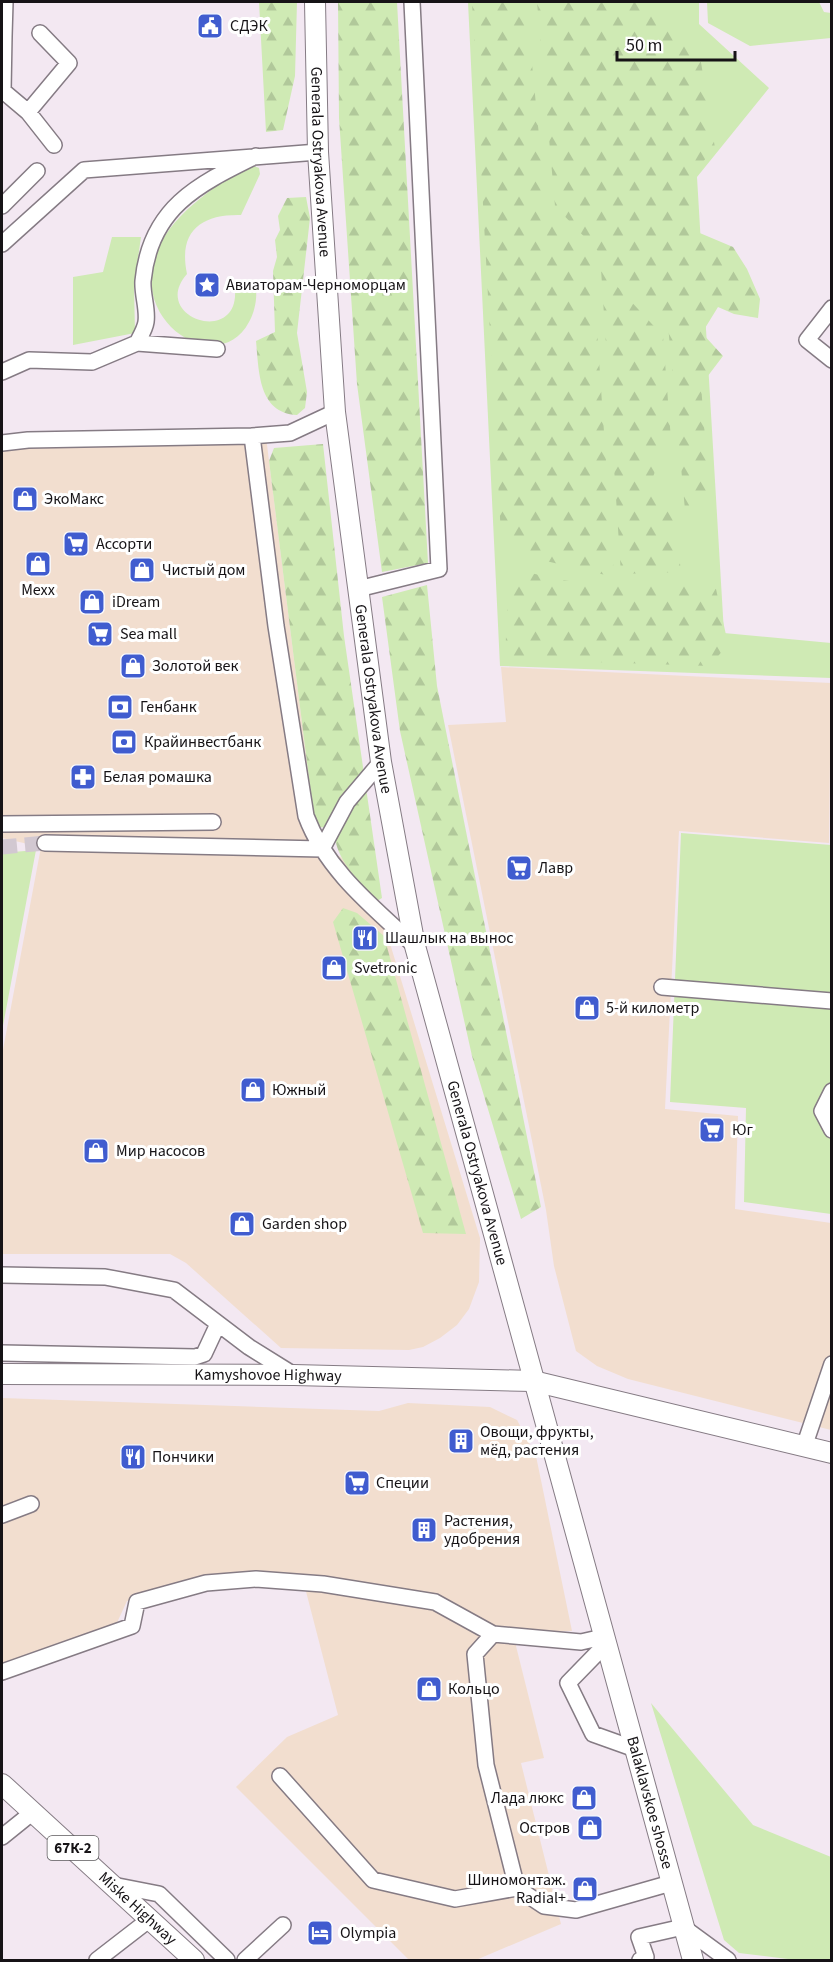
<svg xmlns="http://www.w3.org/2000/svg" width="833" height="1962" viewBox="0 0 833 1962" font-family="'Source Sans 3',sans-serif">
<defs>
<pattern id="forest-firs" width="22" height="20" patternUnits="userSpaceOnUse" patternTransform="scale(1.5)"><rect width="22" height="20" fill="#cfeab4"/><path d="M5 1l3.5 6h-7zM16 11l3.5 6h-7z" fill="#b1c89a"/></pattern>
</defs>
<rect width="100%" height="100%" fill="#f3e8f2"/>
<path fill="#f2decf" d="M265 429 313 810 319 827 313 829 307 842 341 857 371 898 377 901 480 1238 479 1282 469 1309 457 1325 440 1338 423 1347 409 1350 281 1348 186 1263 170 1254H2V1055L41 847 2 838V437Z
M501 667 831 683 829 843 679 831 665 1109 738 1116 735 1209 831 1223V1430L628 1379 597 1366 576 1351 554 1266 546 1210 448 725 506 722Z
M2 1398 379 1411 408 1403 490 1407 517 1420 536 1456 572 1631 522 1632 516 1646 544 1758 521 1763 561 1924 476 1960H409L236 1787 287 1737 338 1715 302 1576 127 1601 115 1627 2 1663Z"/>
<path fill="#cfeab4" d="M468 2H699V24L769 88 697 177 724 633 831 643V678L500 666Z
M707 2H819L824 12 831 13V38L750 46 708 23Z
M254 166 259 168 260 174 241 215C201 214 178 231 187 274 149 317 239 347 235 290L254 283C259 292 255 312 249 322 213 391 84 294 196 202 212 189 234 171 254 166Z
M112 237H141L134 287 135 333 73 345V277L103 272Z
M681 833 831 845V1214L744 1202 746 1108 670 1102Z
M36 850 2 1031V853Z
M651 1703 753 1825 831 1857V1960H796L739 1953 724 1940Z"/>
<path fill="url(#forest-firs)" d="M259 2H297L295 76 283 130 266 132Z
M338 2H397L428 563 382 572 357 384 339 118Z
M472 2H526L546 208 592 258 614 577 512 553 501 536Z
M537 2H647L699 50 715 148 694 172 695 231 733 247 747 269 760 299 758 318 734 314 718 307 702 333 723 356 701 385 710 503 685 510 668 325 555 206Z
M306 197 310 218 297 333 307 392 305 408 297 415C258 413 259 371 256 341L275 332 273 271 277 257 275 240 280 230 278 216 287 198Z
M601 269 663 336 671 440 660 457 652 480 656 498 673 502 681 572 621 574Z
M323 444 344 636 382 898 377 901 371 898C358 880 334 856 335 833L329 828 319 827 313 810 269 461 274 448Z
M509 568C545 576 582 586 619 586 652 587 684 581 716 589L728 644 710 666 505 659Z
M427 585 437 686 541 1207 521 1219 472 1056 400 731 382 597Z
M343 908 357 913 384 936 466 1234 423 1233 333 922Z"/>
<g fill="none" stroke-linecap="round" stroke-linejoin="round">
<path stroke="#d2c8d1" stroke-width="15" stroke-dasharray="15 8" stroke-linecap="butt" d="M2 847 45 843"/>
<g stroke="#857b84" stroke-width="18">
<path id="minor" d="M2 36H4L5 2
M4 36 3 91 28 112 69 63 40 33
M28 112 54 145
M2 206 37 171
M2 244 84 170 318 152
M832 308 807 340 832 360
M137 343 217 349
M2 372 29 360 92 362 137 343C140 337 145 329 146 322 148 309 142 294 143 281 150 208 197 185 256 156
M335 412 290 433 252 436 276 626 306 816C326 870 373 907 415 946
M2 443 28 440 252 436
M358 589 439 569 412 2
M2 824 213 822
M45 843 322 849 347 802 381 762
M662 987 832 1001
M832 1091 822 1111 832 1130
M2 1275 105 1277 174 1290 249 1347 294 1375
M2 1353 195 1357 204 1354 218 1324
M804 1447 832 1364
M2 1515 31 1504
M493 1634 475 1654 486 1765 517 1888 544 1906 576 1910 671 1883
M605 1645 568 1683 593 1734 635 1749
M2 1672 132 1626 137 1602 206 1583 256 1579 323 1584 435 1602 493 1634 581 1642 603 1637
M280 1776 373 1880 455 1899 517 1888
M2 1837 33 1812
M113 1885 159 1894 227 1960
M97 1960 150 1919
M245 1960 283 1925
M640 1960 646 1957 639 1937 683 1927 728 1960"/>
</g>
<g stroke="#857b84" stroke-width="22">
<g id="major">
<path id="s1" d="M315 2 318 152 335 412 381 762 415 946 693 1960"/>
<path id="s2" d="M2 1374 294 1375 533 1381 832 1453"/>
<path id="s3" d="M2 1784 194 1960"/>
</g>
</g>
<use href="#minor" stroke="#fff" stroke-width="15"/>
<use href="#major" stroke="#fff" stroke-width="20"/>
</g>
<defs>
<g id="civic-square" transform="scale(1.35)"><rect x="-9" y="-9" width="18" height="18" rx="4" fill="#405ccf" stroke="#fff"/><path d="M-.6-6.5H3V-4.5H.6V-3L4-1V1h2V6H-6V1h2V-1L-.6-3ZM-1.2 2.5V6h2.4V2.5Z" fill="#fff"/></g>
<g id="sight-square" transform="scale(1.35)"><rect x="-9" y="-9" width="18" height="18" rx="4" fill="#405ccf" stroke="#fff"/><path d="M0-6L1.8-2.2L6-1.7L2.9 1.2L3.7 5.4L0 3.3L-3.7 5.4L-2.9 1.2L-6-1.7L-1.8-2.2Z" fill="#fff"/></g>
<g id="shop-square" transform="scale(1.35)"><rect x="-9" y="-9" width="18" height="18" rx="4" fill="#405ccf" stroke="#fff"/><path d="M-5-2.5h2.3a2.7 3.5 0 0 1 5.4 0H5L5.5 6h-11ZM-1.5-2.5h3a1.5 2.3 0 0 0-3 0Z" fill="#fff"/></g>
<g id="supermarket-square" transform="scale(1.35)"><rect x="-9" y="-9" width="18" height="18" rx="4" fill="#405ccf" stroke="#fff"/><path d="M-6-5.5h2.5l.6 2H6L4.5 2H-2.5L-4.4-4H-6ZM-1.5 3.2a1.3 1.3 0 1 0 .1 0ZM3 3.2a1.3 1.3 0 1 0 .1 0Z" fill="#fff"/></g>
<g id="bank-square" transform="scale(1.35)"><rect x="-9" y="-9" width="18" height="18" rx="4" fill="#405ccf" stroke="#fff"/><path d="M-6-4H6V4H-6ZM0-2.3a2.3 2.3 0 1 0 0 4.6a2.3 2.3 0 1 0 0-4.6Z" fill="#fff"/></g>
<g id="pharmacy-square" transform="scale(1.35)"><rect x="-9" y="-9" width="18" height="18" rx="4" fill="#405ccf" stroke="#fff"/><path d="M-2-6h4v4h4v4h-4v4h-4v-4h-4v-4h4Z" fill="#fff"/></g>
<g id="restaurant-square" transform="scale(1.35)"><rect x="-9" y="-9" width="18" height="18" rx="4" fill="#405ccf" stroke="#fff"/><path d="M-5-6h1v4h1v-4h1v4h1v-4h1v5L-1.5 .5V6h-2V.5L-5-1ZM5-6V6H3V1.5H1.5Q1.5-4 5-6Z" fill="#fff"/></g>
<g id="building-square" transform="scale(1.35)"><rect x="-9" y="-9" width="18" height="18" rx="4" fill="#405ccf" stroke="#fff"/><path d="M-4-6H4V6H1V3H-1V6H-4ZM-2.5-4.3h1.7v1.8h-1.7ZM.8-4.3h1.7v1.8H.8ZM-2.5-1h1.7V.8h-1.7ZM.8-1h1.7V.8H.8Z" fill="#fff"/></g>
<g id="hotel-square" transform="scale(1.35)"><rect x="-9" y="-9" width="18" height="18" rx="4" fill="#405ccf" stroke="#fff"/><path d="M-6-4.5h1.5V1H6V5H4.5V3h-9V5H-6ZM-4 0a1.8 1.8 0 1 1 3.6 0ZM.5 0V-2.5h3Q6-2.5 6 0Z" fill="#fff"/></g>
</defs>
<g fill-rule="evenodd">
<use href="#civic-square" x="210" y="26"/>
<use href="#sight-square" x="207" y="285"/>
<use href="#shop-square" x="25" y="499"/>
<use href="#supermarket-square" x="76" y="544"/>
<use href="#shop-square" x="38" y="564"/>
<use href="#shop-square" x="142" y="570"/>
<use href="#shop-square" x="92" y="602"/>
<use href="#supermarket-square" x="100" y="634"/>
<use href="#shop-square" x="133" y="666"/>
<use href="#bank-square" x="120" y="707"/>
<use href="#bank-square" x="124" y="742"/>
<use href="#pharmacy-square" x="83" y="777"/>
<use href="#supermarket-square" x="519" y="868"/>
<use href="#restaurant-square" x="365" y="938"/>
<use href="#shop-square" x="334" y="968"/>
<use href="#shop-square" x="587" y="1008"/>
<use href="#shop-square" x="253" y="1090"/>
<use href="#supermarket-square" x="712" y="1130"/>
<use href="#shop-square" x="96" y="1151"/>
<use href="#shop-square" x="242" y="1224"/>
<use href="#building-square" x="461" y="1441"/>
<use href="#restaurant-square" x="133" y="1457"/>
<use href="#supermarket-square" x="357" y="1483"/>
<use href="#building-square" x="424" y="1530"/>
<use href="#shop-square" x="429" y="1689"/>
<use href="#shop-square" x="584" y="1798"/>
<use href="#shop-square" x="590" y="1828"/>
<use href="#shop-square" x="585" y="1889"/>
<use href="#hotel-square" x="320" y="1933"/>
</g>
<g text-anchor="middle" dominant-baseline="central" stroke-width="6" stroke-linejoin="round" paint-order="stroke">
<rect fill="#fff" stroke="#5c5a5c" stroke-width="1.5" x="47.5" y="1836" width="51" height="24" rx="4.5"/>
<g font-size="15" font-weight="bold" fill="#161316">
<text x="73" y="1848">67К-2</text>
</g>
<g font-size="16" fill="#161316" stroke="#fff" text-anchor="start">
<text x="230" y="26">СДЭК</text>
<text x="226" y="285">Авиаторам-Черноморцам</text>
<text x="44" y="499">ЭкоМакс</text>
<text x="96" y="544">Ассорти</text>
<text x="162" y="570">Чистый дом</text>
<text x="38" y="590" text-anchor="middle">Mexx</text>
<text x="112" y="602">iDream</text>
<text x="120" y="634">Sea mall</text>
<text x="152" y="666">Золотой век</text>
<text x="140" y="707">Генбанк</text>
<text x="144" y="742">Крайинвестбанк</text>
<text x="103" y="777">Белая ромашка</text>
<text x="538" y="868">Лавр</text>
<text x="385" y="938">Шашлык на вынос</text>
<text x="354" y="968">Svetronic</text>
<text x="606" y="1008">5-й километр</text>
<text x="272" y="1090">Южный</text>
<text x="732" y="1130">Юг</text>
<text x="116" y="1151">Мир насосов</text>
<text x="262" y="1224">Garden shop</text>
<text x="480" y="1432">Овощи, фрукты,<tspan x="480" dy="18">мёд, растения</tspan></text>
<text x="152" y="1457">Пончики</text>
<text x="376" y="1483">Специи</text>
<text x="444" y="1521">Растения,<tspan x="444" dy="18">удобрения</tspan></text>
<text x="448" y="1689">Кольцо</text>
<text x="564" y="1798" text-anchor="end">Лада люкс</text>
<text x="570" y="1828" text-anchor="end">Остров</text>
<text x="566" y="1880" text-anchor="end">Шиномонтаж.<tspan x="566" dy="18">Radial+</tspan></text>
<text x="340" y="1933">Olympia</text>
</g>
<g font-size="16" fill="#161316" stroke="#fff">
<text stroke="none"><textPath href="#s1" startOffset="160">Generala Ostryakova Avenue</textPath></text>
<text stroke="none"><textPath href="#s1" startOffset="700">Generala Ostryakova Avenue</textPath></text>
<text stroke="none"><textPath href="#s1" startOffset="1186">Generala Ostryakova Avenue</textPath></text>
<text stroke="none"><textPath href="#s2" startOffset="266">Kamyshovoe Highway</textPath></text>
<text stroke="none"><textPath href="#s1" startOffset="1839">Balaklavskoe shosse</textPath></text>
<text stroke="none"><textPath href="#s3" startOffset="184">Miske Highway</textPath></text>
</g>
</g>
<rect width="833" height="1962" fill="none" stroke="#161316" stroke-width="6"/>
<path d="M617 51v9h118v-9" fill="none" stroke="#161316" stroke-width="3"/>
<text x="626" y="51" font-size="18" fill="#161316" stroke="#ffffff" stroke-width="4.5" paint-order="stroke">50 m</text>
</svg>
